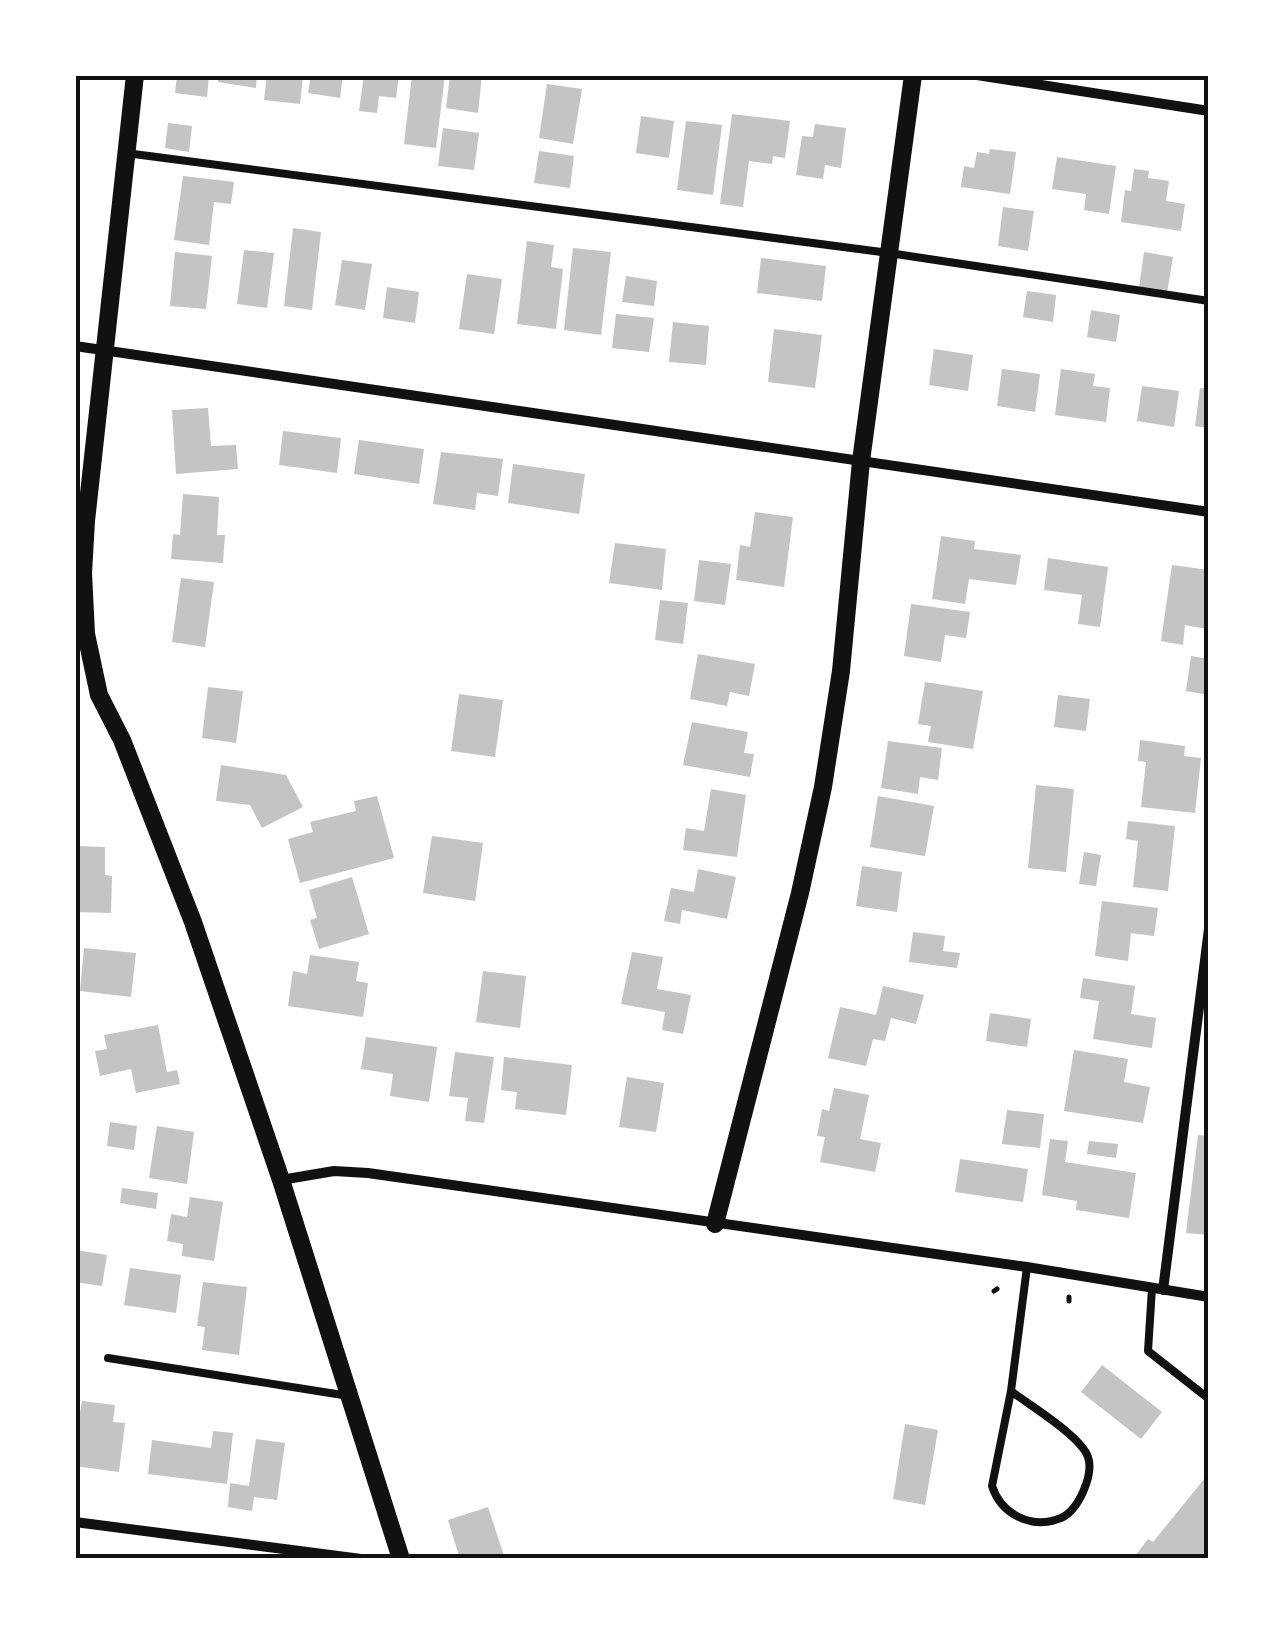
<svg xmlns="http://www.w3.org/2000/svg" width="1284" height="1634" viewBox="0 0 1284 1634" font-family="Montserrat,sans-serif">
<rect width="100%" height="100%" fill="#fff"/>
<path fill="#c4c4c4" d="M177 75H209L207 97 175 93Z
M219 75H257L256 88 218 82Z
M267 75H303L300 104 264 100Z
M311 75H343L340 98 308 93Z
M364 75H399L396 98 379 96 377 113 359 111Z
M412 75H445L436 148 404 144Z
M450 75H482L478 113 446 108Z
M547 84 582 89 573 144 539 138Z
M732 114 790 121 785 158 773 156 772 164 749 161 743 207 720 204Z
M641 116 674 121 669 158 636 153Z
M686 121 722 125 713 195 677 190Z
M168 123 192 126 189 152 165 148Z
M815 124 846 128 841 168 825 165 823 179 796 175 802 136 813 137Z
M443 128 479 133 474 170 438 166Z
M990 149 1016 152 1010 194 961 187 964 166 974 168 977 152 989 154Z
M539 151 574 156 570 188 534 183Z
M1057 157 1116 166 1109 214 1084 210 1086 194 1052 189Z
M1134 169 1149 171 1148 178 1169 181 1166 201 1185 204 1181 231 1121 222 1125 190 1131 191Z
M183 176 234 182 231 204 214 202 209 245 174 240Z
M1003 207 1034 211 1028 251 998 246Z
M293 228 321 232 312 310 284 306Z
M527 241 554 245 551 267 563 269 556 329 517 324Z
M573 248 611 252 601 335 564 330Z
M244 250 274 253 267 308 237 304Z
M175 252 212 256 206 309 170 306Z
M1144 252 1173 257 1167 293 1139 288Z
M761 258 826 266 822 301 757 293Z
M342 260 372 264 365 310 335 305Z
M467 274 502 279 494 334 459 329Z
M626 276 657 281 654 306 622 302Z
M387 287 419 292 415 323 383 318Z
M1027 291 1056 295 1053 322 1023 317Z
M1091 310 1120 315 1116 342 1087 337Z
M616 314 654 318 649 352 612 348Z
M673 322 709 326 706 365 669 362Z
M774 329 822 335 815 388 768 382Z
M934 349 973 355 968 391 929 385Z
M1002 369 1040 374 1035 412 997 406Z
M1061 369 1095 374 1093 386 1110 388 1106 422 1055 415Z
M1142 386 1179 391 1174 427 1137 421Z
M1200 388 1209 389V428L1195 426Z
M208 408 211 446 236 445 238 469 176 474 172 410Z
M283 431 341 438 337 473 279 465Z
M359 440 424 449 419 484 354 474Z
M441 452 503 459 498 496 477 493 475 510 433 504Z
M513 464 585 474 579 514 508 503Z
M183 494 219 497 217 535H225L223 563 171 559 173 534 180 535Z
M755 512 793 517 784 587 736 580 740 545 750 547Z
M941 536 975 541 974 549 1021 555 1016 585 969 579 965 604 932 599Z
M615 543 666 549 662 590 609 583Z
M1048 558 1108 567 1100 627 1078 624 1082 595 1044 590Z
M699 560 731 564 725 605 694 601Z
M1172 565 1209 570 1207 629 1185 625 1183 645 1161 641Z
M181 578 214 582 205 647 172 642Z
M660 600 688 603 683 644 655 640Z
M911 604 970 612 966 638 945 635 941 662 904 656Z
M698 654 755 664 749 696 730 692 727 706 690 699Z
M1191 656 1209 659V695L1186 691Z
M925 682 983 691 973 749 928 742 931 726 918 724Z
M208 687 243 691 236 743 202 738Z
M459 694 503 700 495 757 451 751Z
M1058 695 1090 699 1086 731 1054 727Z
M692 722 748 732 744 753 754 754 750 777 683 765Z
M1140 740 1185 746 1184 756 1201 758 1195 813 1141 807 1146 762 1138 761Z
M888 741 942 748 938 780 920 777 918 794 881 788Z
M221 765 286 775 303 807 262 828 250 805 216 801Z
M1036 785 1074 789 1066 872 1028 868Z
M711 789 746 795 737 857 683 850 686 828 704 831Z
M377 796 394 858 300 883 288 839 313 832 310 822 356 811 354 801Z
M878 796 934 806 925 856 870 847Z
M1128 821 1175 826 1168 891 1133 887 1138 841 1126 839Z
M432 836 483 843 475 901 423 893Z
M75 846 105 847V875L112 876 111 913 76 912Z
M1084 852 1101 855 1096 886 1079 884Z
M862 866 902 872 897 912 856 906Z
M698 869 736 877 727 919 682 910 680 924 664 921 671 888 694 892Z
M352 877 369 934 319 949 310 920 317 918 309 890Z
M1102 901 1158 908 1154 936 1131 933 1128 961 1095 956Z
M913 932 945 936 943 951 960 953 957 968 909 962Z
M84 948 136 953 131 997 80 991Z
M632 952 663 957 657 989 691 995 683 1034 662 1030 665 1012 621 1004Z
M310 955 359 962 356 981 368 983 363 1017 288 1006 293 971 307 974Z
M483 971 526 976 520 1028 476 1022Z
M1083 978 1135 986 1131 1014 1156 1018 1152 1048 1093 1039 1099 1001 1080 998Z
M883 986 924 995 916 1024 891 1018 885 1041 873 1039 866 1066 828 1058 840 1007 876 1015Z
M990 1013 1031 1019 1027 1047 986 1041Z
M158 1025 167 1072 177 1070 180 1084 136 1093 131 1069 100 1076 95 1051 107 1049 104 1035Z
M366 1037 437 1047 429 1102 390 1096 393 1074 361 1069Z
M1074 1050 1128 1059 1124 1082 1150 1087 1143 1123 1064 1111Z
M455 1052 494 1057 484 1123 465 1121 468 1098 449 1096Z
M504 1057 572 1065 566 1115 515 1109 517 1092 501 1090Z
M627 1077 664 1083 656 1132 619 1127Z
M834 1088 869 1095 860 1139 881 1143 875 1172 820 1162 825 1137 817 1136 822 1109 829 1111Z
M1007 1110 1044 1114 1040 1148 1002 1144Z
M110 1122 137 1126 134 1150 107 1146Z
M157 1126 194 1132 187 1184 149 1178Z
M1198 1135 1209 1136V1235L1186 1233Z
M1050 1139 1068 1141 1065 1162 1136 1173 1129 1218 1076 1210 1077 1201 1042 1195Z
M1089 1141 1118 1144 1116 1158 1087 1154Z
M960 1159 1028 1169 1023 1202 955 1192Z
M122 1188 158 1193 156 1209 120 1203Z
M190 1197 223 1202 214 1261 182 1256 183 1244 167 1241 171 1214 187 1217Z
M76 1250 107 1255 102 1286 75 1282Z
M130 1268 181 1275 176 1313 124 1305Z
M203 1282 247 1287 239 1355 202 1350 205 1327 197 1326Z
M1102 1365 1162 1412 1141 1439 1081 1392Z
M82 1401 115 1405 113 1422 125 1423 119 1472 75 1466V1418H79Z
M905 1424 938 1430 925 1505 893 1499Z
M213 1431 233 1433 227 1484 148 1474 152 1440 211 1448Z
M256 1439 285 1443 277 1500 254 1497 252 1511 228 1507 230 1483 249 1486Z
M1209 1473V1559H1133L1148 1539 1153 1542Z
M488 1507 505 1559H460L448 1520Z"/>
<g fill="none" stroke-linecap="round" stroke-linejoin="round">
<path stroke="#111" stroke-width="5" d="M994 1291 997 1289
M1069 1301V1297"/>
<path stroke="#111" stroke-width="8" d="M126 153 889 253 1209 301
M1152 1288 1148 1351 1209 1399
M108 1358 349 1396
M1011 1391C1029 1405 1081 1436 1088 1457 1094 1474 1079 1510 1061 1518 1031 1530 1001 1514 992 1486L1011 1391 1027 1267"/>
<path stroke="#111" stroke-width="10" d="M977 75 1209 111
M75 346 1209 512
M281 1180 334 1171 368 1173 1027 1267 1209 1297
M1163 1290 1209 929
M75 1522 361 1559"/>
<path stroke="#111" stroke-width="18" d="M135 75 86 521 83 573 86 634 99 695 122 740 193 922 281 1180 401 1559
M715 1224 800 893 823 787 841 671 861 461 913 75"/>
</g>
<rect width="1284" height="1634" fill="none" stroke="#ffffff" stroke-width="155"/>
<rect x="78" y="78" width="1128" height="1478" fill="none" stroke="#111" stroke-width="4"/>
</svg>
